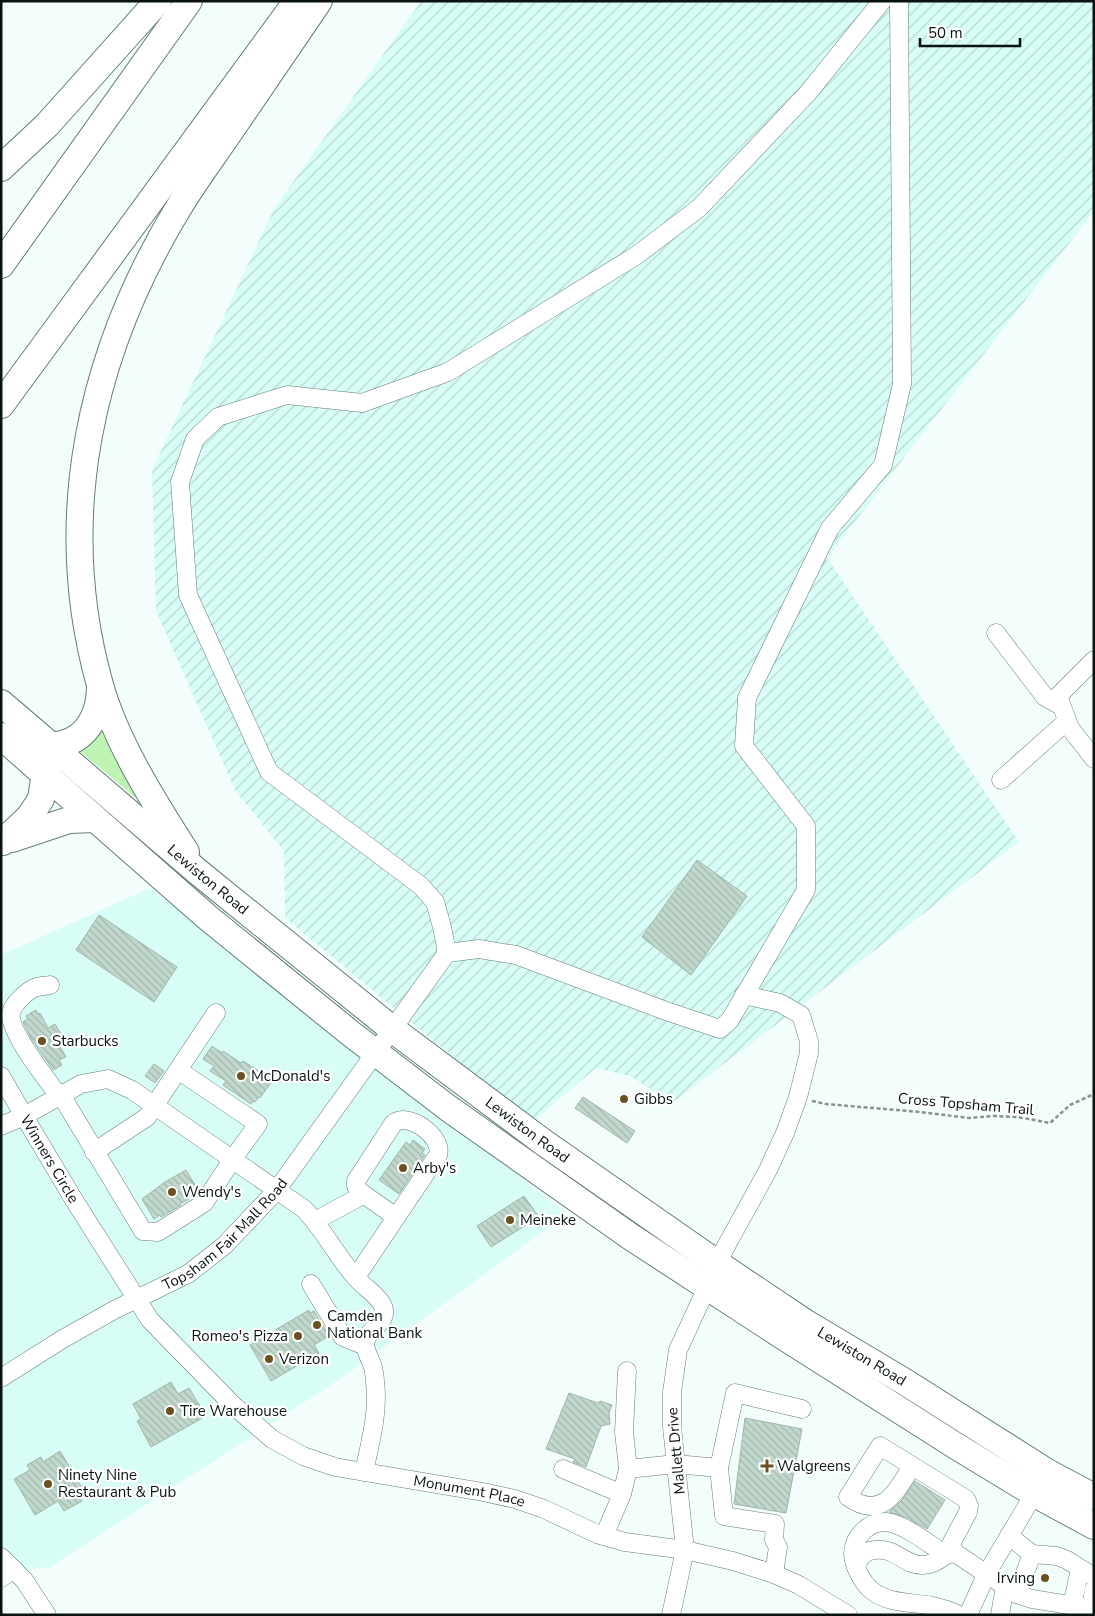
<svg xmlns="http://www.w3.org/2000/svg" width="1095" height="1616" viewBox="0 0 1095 1616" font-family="'Nunito Sans',sans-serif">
<defs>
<pattern id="industrial-furrows" width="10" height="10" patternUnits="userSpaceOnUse" patternTransform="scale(1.25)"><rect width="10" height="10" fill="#d7fdf6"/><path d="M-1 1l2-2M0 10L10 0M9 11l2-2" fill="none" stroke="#b7d8d2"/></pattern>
<pattern id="building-back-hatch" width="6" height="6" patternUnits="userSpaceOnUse" patternTransform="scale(1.25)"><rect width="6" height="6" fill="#c1d8cc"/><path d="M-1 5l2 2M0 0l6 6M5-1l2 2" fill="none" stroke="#a4b8ae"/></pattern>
</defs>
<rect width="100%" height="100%" fill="#f3fefc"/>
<path fill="#d7fdf6" d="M150 888 567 1214 343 1377 50 1567 1 1572V955Z"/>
<path fill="url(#industrial-furrows)" d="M421 1H1094V211L827 558 1019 842 672 1103 630 1076 596 1068 532 1122 285 918 284 851 235 790 156 611 152 470 274 209Z"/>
<path fill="#bef3b4" d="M99 720 140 799 136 798 81 752 80 749Z"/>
<path fill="url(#building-back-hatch)" stroke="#a0b6aa" d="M697 860 747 896 691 975 642 937Z
M99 915 177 967 154 1002 76 950Z
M36 1010 38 1014 40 1013 48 1028 55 1024 64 1039 58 1043 66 1057 59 1060 62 1065 53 1070 31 1038 23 1022 28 1019 26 1016Z
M212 1046 222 1053 223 1051 241 1063 243 1061 273 1080 260 1098 259 1097 255 1102 253 1101 251 1104 223 1085 226 1081 210 1071 214 1066 203 1059Z
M154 1064 164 1071 155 1083 145 1076Z
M583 1097 635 1131 627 1143 575 1108Z
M413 1140 425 1149 422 1153 425 1155 399 1194 379 1180 406 1142 410 1145Z
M186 1170 198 1190 187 1196 189 1199 180 1204 181 1205 161 1217 160 1215 154 1219 142 1199 165 1182Z
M524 1196 539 1217 491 1247 477 1226Z
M309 1310 310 1313 314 1311 329 1336 314 1345 319 1353 271 1381 250 1345Z
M171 1382 178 1394 189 1388 206 1416 151 1447 137 1421 141 1419 133 1404Z
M569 1393 598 1403 600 1401 612 1405 609 1413 610 1424 601 1426 586 1467 573 1462 575 1459 546 1449Z
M745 1418 802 1429 786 1513 734 1504Z
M60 1451 82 1488 76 1492 82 1501 64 1511 58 1501 35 1515 14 1479 30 1470 27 1465 41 1457 43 1462Z
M915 1481 945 1500 927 1529 906 1517 889 1512 902 1500Z"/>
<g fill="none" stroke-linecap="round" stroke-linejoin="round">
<g stroke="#637c77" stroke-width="19">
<g id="minor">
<path d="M882 1 807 94 699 208 637 255 448 372 362 403 287 395 218 417 195 439 180 482 188 595 269 772 421 886 435 902 442 927 447 953 479 949 516 955 666 1011 720 1029 730 1020 806 890V826L744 746 747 698 830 528 883 465 902 384 899 1"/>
<path d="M996 633 1045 697 1061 706"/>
<path d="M1094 660 1058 696 1070 728 1094 759"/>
<path d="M1001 780 1067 721"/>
<path d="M50 985C45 986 39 986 34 988 26 992 13 1004 11 1013 8 1031 48 1081 59 1096"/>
<path d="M1 1076 24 1116 1 1126"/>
<path d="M61 1095 143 1231 158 1232 204 1203 232 1160 258 1124 178 1070 216 1013"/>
<path d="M94 1152 147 1117 178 1070"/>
<path d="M315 1221 363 1195"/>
<path d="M356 1277 438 1155C444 1137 407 1110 393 1124L356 1181V1186L359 1191 396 1217"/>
<path d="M311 1284 343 1337 365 1346"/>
<path d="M627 1371 624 1432 628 1469 676 1464 719 1468 724 1516 775 1524 774 1540 778 1547 774 1574"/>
<path id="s1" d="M1 1378 61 1340 114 1310 188 1274 225 1245 276 1191 447 953"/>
<path d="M912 1466C896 1492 882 1521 848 1497L880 1446 966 1499 969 1506 968 1512 952 1542V1546L955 1553 1017 1594 1032 1554"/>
<path d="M719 1468 735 1393 802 1409"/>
<path d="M563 1469 622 1494 628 1469"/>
<path id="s2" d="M364 1472C370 1443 379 1412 375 1382 375 1377 374 1372 373 1367 371 1360 366 1353 365 1345 365 1328 390 1324 383 1306 378 1295 365 1288 357 1279 337 1257 324 1230 304 1209L132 1090 108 1079 81 1084 24 1116 74 1200 150 1320 233 1405 272 1439 303 1456 335 1467 483 1492 515 1499 544 1509 597 1534 625 1542 685 1550 733 1561 774 1574 799 1585 848 1615"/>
<path d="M604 1536 622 1494"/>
<path d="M1009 1536 1032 1554 1057 1556 1067 1560 1094 1577"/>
<path d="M955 1553 946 1555C930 1545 905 1524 886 1522 869 1521 854 1536 853 1553 853 1565 862 1582 871 1590 888 1604 913 1602 933 1606 942 1608 951 1611 959 1615"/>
<path d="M1 1557 24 1580 47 1615"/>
<path d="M856 1566C860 1557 864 1551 875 1550 895 1547 904 1565 922 1565 932 1565 939 1560 946 1555"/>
<path d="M1 1578 14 1569"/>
<path d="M1017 1594 1032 1599 1094 1609"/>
<path d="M1072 1606 1080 1569"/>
<path d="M671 1615 685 1550 672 1427V1392L678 1350 725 1248 768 1170 785 1133 798 1097 809 1053V1041L801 1015 780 1003 744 995"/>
<path d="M968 1615 987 1573 1040 1484"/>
<path d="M1000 1615 1005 1586"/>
<path d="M1090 1615 1094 1589"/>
</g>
</g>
<g stroke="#637c77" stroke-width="28">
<g id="highway">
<path d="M1 168 47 125 158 1"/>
<path d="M1 265 189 1"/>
<path d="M1 405 297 1"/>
<path id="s3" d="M1 703 198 872 392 1029 543 1142 718 1264 806 1323 905 1382 1047 1472 1094 1497"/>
<path d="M1 736 207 917 350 1033 448 1108 631 1237 778 1333 956 1446 1035 1494 1094 1526"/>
<path d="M38 745C46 745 54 746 62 744 89 738 100 711 100 687"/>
<path d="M12 839 69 820 95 819"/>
<path d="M3 842 30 816 41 799 47 760"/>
<path d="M186 852C154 802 116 742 100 685 53 518 90 353 179 207 194 182 212 158 229 133 259 89 289 45 319 1"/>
</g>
</g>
<path stroke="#889291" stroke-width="2.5" stroke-dasharray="4 2.5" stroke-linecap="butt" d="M812 1101 826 1104 920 1112 969 1118 994 1116 1018 1117 1050 1123 1070 1105 1094 1094"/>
<use href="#minor" stroke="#fff" stroke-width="18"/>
<use href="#highway" stroke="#fff" stroke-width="26"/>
</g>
<g fill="#6b5022" stroke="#fff" stroke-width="2">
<circle cx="42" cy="1041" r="5"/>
<circle cx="241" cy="1076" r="5"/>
<circle cx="624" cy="1099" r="5"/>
<circle cx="403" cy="1168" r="5"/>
<circle cx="172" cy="1192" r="5"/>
<circle cx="510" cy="1220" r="5"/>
<circle cx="317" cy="1325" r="5"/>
<circle cx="298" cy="1336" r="5"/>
<circle cx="269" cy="1359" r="5"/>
<circle cx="170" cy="1411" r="5"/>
<path d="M764.5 1458.5h5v5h5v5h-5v5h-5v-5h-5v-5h5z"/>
<circle cx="48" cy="1484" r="5"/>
<circle cx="1045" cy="1578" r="5"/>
</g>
<g text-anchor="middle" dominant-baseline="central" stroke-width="4.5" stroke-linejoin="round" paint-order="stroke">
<g font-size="15" fill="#091312" stroke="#fff">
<text stroke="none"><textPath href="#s3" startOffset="272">Lewiston Road</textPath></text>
<text transform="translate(966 1104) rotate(5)">Cross Topsham Trail</text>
<text stroke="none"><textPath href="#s3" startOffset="678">Lewiston Road</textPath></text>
<text stroke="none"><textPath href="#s2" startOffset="679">Winners Circle</textPath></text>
<text stroke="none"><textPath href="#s1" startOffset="268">Topsham Fair Mall Road</textPath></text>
<text stroke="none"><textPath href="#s3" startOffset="1082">Lewiston Road</textPath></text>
<text transform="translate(676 1451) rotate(-95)">Mallett Drive</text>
<text stroke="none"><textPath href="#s2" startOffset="1245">Monument Place</textPath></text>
</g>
<g font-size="15" fill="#091312" stroke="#fff" text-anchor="start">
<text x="52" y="1041">Starbucks</text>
<text x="251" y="1076">McDonald's</text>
<text x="634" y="1099">Gibbs</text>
<text x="413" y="1168">Arby's</text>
<text x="182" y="1192">Wendy's</text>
<text x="520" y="1220">Meineke</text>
<text x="327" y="1316">Camden<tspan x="327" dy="17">National Bank</tspan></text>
<text x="288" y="1336" text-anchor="end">Romeo's Pizza</text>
<text x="279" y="1359">Verizon</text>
<text x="180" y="1411">Tire Warehouse</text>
<text x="777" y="1466">Walgreens</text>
<text x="58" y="1475">Ninety Nine<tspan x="58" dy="17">Restaurant &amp; Pub</tspan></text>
<text x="1035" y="1578" text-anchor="end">Irving</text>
</g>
</g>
<rect width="1095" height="1616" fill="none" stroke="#091312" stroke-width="5"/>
<path d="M920 38v8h100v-8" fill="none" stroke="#091312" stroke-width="2.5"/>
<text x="928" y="38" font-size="15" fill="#091312" stroke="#ffffff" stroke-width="4" paint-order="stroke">50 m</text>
</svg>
